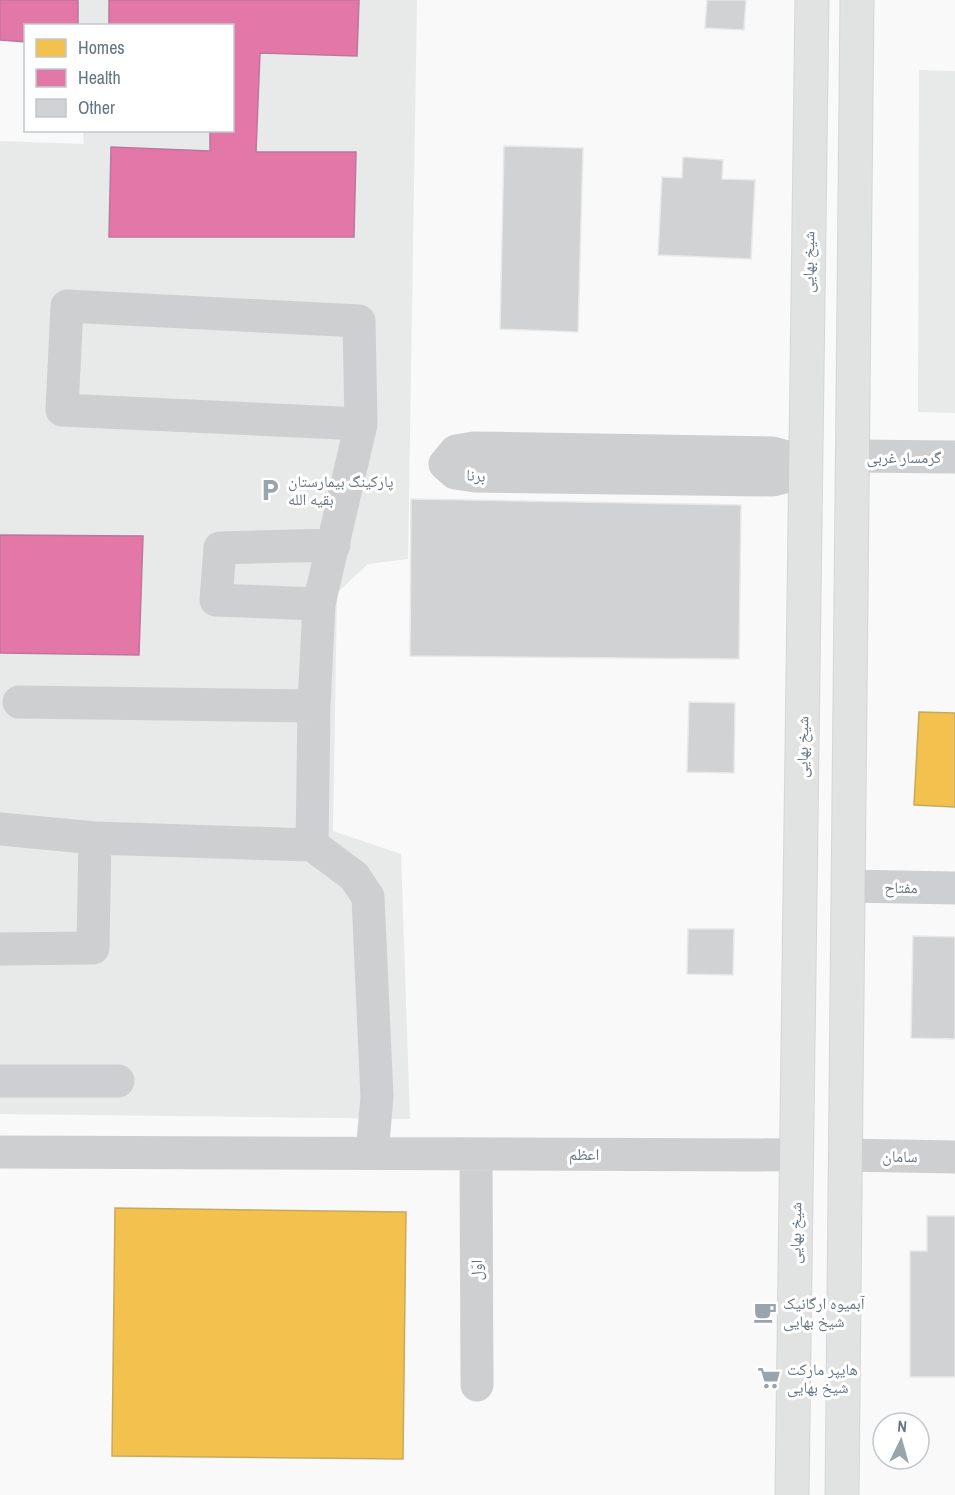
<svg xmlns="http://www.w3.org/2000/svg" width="955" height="1495" viewBox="0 0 955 1495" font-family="'Archivo Narrow','Noto Naskh Arabic',sans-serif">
<rect width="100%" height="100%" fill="#f9f9f9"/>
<path fill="#e8e9e9" d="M78 0H417L408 559 368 564 337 593 333 831 401 854 410 1119 0 1114V141L84 144 83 131 232 130V26L78 25Z
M919 70 955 71V413L918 412Z"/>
<path fill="#f2c14e" stroke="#c8aa5e" stroke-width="1.5" d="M919 712 955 713V807L914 805Z
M115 1208 406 1212 403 1459 112 1456Z"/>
<path fill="#e377a8" stroke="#bd779d" stroke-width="1.5" d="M0 0H78V26H26V42L0 40Z
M109 0H359L357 56 260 53 256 152H356L354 237H109L111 147 210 151V130H232V26H109Z
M0 535 143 536 139 655 0 653Z"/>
<path fill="#d0d2d3" stroke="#e8e8e8" stroke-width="1.5" d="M707 0H746L744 30 705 28Z
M504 146 583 148 578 332 500 329Z
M683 157 723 160 722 179 755 180 751 259 658 255 662 177 682 178Z
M411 499 741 505 739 659 410 656Z
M689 702 735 703 734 773 687 772Z
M688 929H734L733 975 687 974Z
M913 936 955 937V1039L911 1038Z
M927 1216H955V1377H910V1251H927Z"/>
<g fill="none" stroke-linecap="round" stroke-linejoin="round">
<g stroke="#d5d6d7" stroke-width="35">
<path id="major" d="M792 1495 812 0
M842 1495 857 0"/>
</g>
<path stroke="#cecfd0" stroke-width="33" d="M67 306 359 321 361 424 62 410Z
M852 456 955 457
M805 462 772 453 474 448 456 451 445 464 455 473 475 476 773 480 805 472
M319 604 216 600 220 548 334 545
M19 702 314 706 312 845
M314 706 319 604 361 424
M0 829 95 838
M848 886 955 888
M0 949 93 948 95 838 312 845 354 876 368 897 377 1097 372 1153
M0 1081H118
M0 1152 796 1155
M476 1154 477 1385
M845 1155 955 1157"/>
<use href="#major" stroke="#e1e2e2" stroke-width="33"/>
</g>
<defs>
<g id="parking-bare" transform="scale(1.8)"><path d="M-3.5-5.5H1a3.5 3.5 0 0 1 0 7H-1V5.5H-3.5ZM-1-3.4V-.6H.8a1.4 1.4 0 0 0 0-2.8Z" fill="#99a4ac" stroke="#fff" stroke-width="2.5" paint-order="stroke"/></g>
<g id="cafe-bare" transform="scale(1.8)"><path d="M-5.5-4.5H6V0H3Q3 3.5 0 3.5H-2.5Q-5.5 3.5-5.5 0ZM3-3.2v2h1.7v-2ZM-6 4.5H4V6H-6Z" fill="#99a4ac" stroke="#fff" stroke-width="2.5" paint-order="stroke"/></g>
<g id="supermarket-bare" transform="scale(1.8)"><path d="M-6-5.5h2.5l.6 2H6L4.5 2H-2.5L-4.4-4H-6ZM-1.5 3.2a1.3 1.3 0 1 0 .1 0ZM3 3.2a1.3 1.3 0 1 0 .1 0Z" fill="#99a4ac" stroke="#fff" stroke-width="2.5" paint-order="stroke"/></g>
</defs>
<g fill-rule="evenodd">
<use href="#parking-bare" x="270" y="490"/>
<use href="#cafe-bare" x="765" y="1312"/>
<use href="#supermarket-bare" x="769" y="1378"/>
</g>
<g text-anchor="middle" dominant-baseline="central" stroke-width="6" stroke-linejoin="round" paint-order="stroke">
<g font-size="16" fill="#657683" stroke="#fff">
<text transform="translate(808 262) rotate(-89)">شیخ بهایی</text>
<text x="904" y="457">گرمسار غربی</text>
<text transform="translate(476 475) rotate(5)">برنا</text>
<text transform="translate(802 747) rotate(-89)">شیخ بهایی</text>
<text transform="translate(901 887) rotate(1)">مفتاح</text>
<text x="584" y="1154">اعظم</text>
<text transform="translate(900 1156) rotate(1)">سامان</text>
<text transform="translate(795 1233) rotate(-89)">شیخ بهایی</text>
<text transform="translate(476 1270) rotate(-90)">اوّل</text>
</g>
<g font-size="16" fill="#657683" stroke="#fff" text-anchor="start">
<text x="288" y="481">پارکینگ بیمارستان<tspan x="288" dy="18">بقیه الله</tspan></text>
<text x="783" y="1303">آبمیوه ارگانیک<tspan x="783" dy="18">شیخ بهایی</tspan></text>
<text x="787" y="1369">هایپر مارکت<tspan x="787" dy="18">شیخ بهایی</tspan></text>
</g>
</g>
<rect x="24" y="24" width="210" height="108" fill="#ffffff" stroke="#c1c8cd" stroke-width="1.5"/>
<rect x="36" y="39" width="30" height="18" fill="#f2c14e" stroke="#c1c8cd" stroke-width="1.5"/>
<text x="78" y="54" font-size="18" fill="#657683">Homes</text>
<rect x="36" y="69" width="30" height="18" fill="#e377a8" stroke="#c1c8cd" stroke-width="1.5"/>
<text x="78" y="84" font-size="18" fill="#657683">Health</text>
<rect x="36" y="99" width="30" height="18" fill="#d0d2d3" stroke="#c1c8cd" stroke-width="1.5"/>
<text x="78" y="114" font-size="18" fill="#657683">Other</text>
<g transform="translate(901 1441) rotate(5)"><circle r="28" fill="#ffffff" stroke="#c1c8cd" stroke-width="1.5"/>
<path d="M0-4.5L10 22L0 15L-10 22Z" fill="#99a4ac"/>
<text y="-9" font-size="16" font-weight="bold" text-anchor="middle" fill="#657683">N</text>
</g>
</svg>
